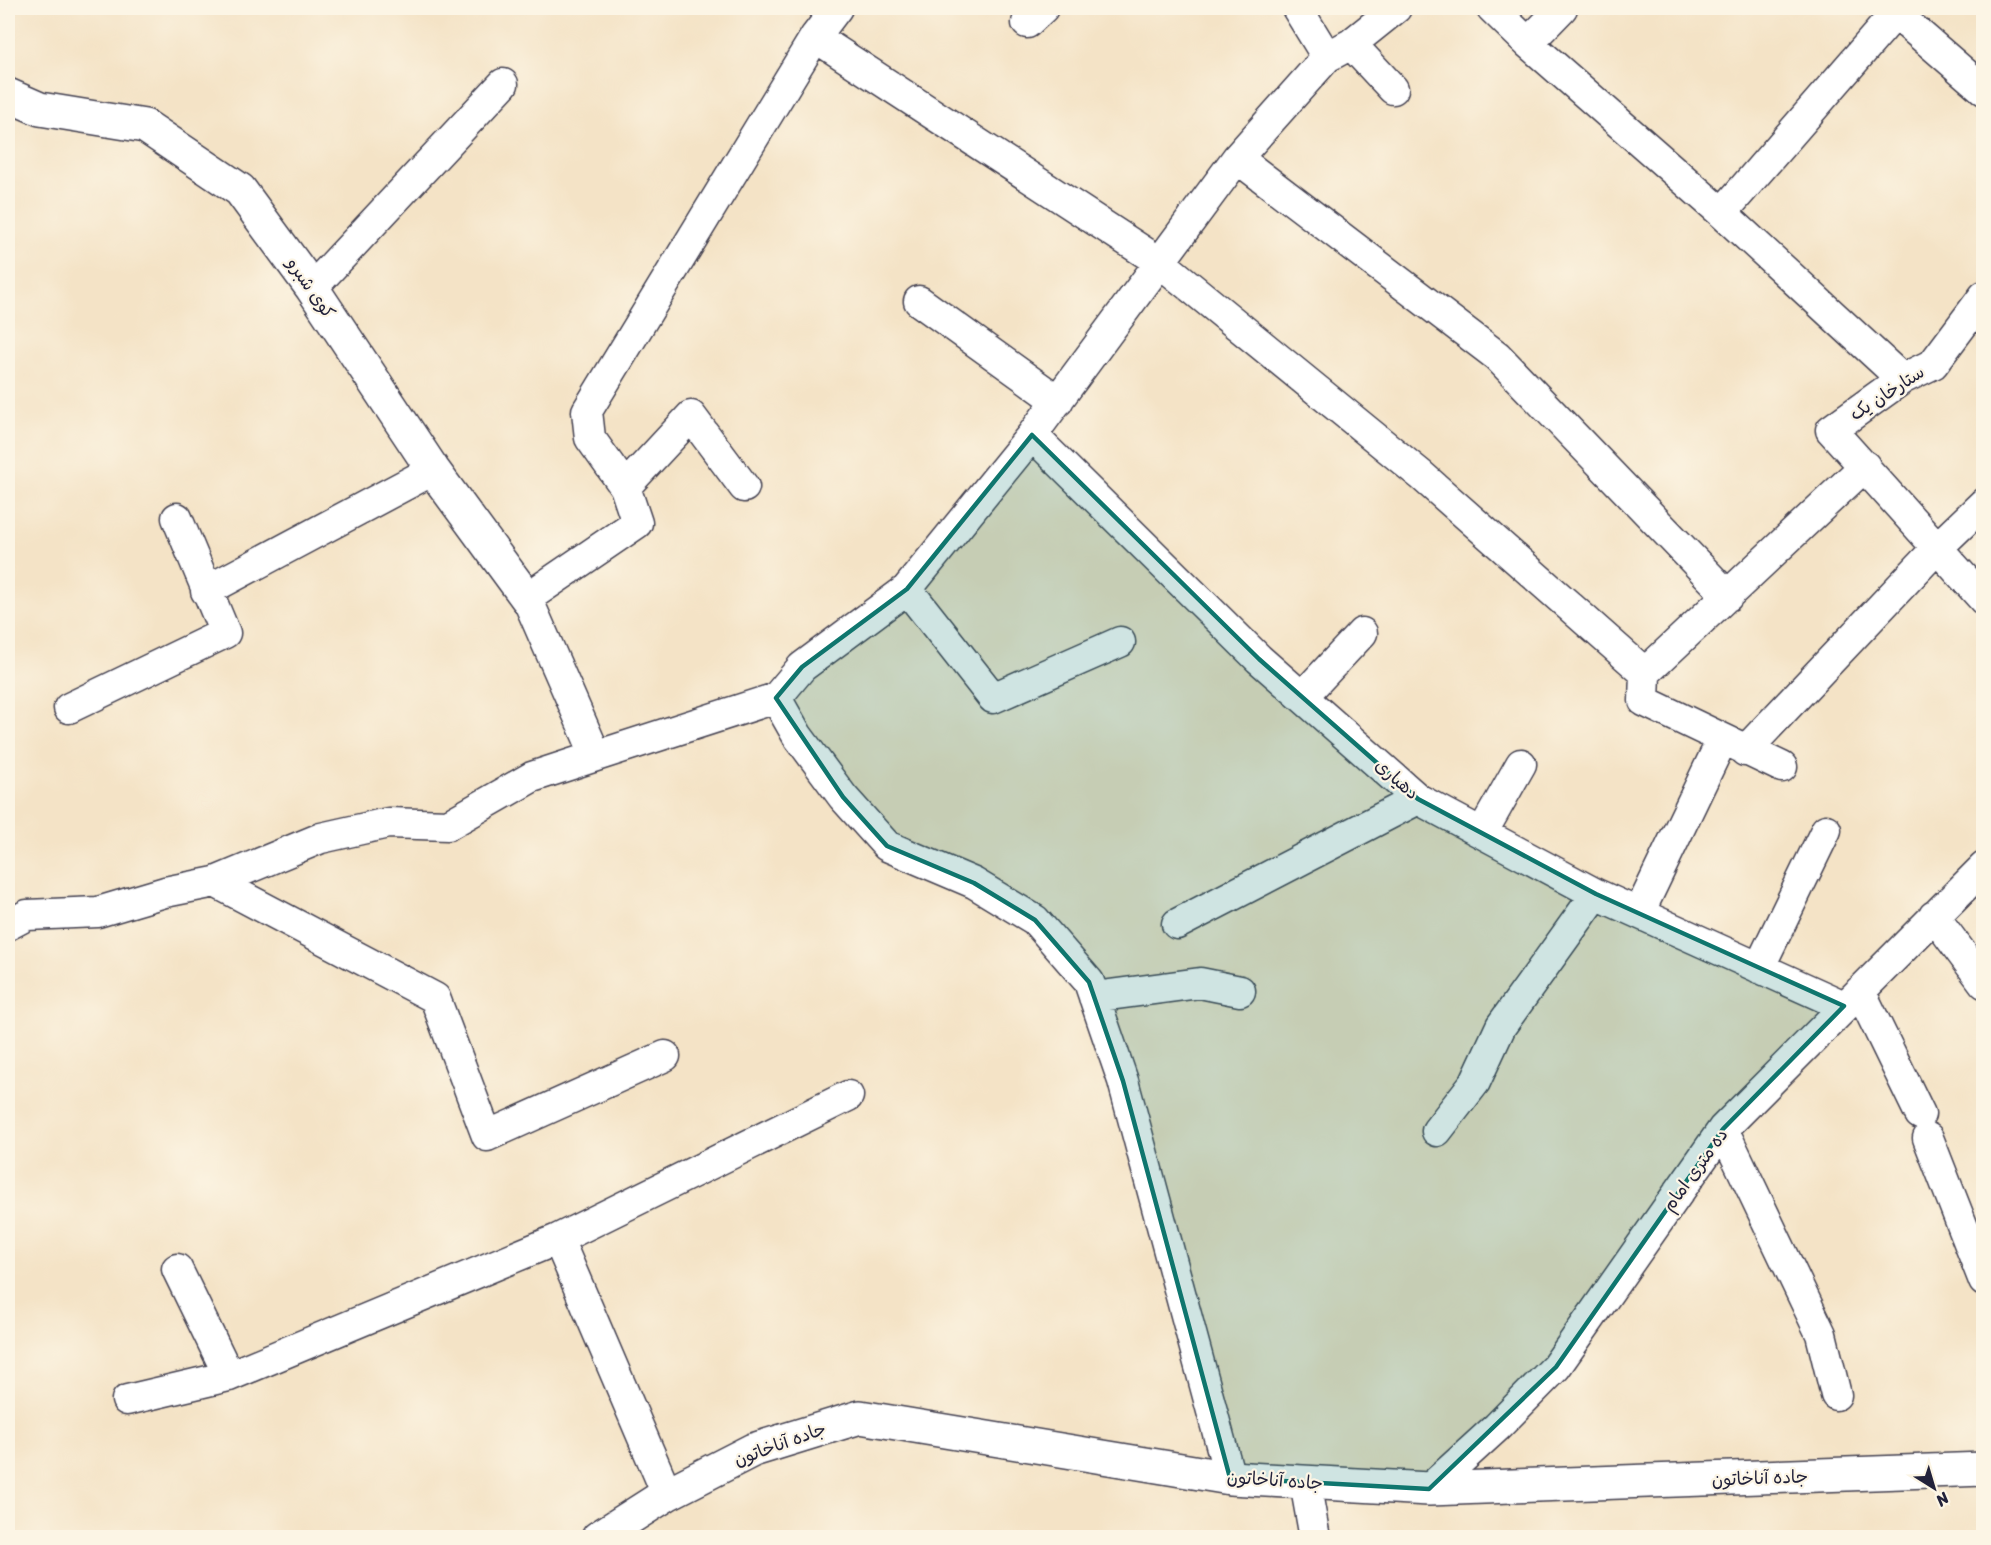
<svg xmlns="http://www.w3.org/2000/svg" width="1991" height="1545" viewBox="0 0 1991 1545" font-family="Sriracha,'Playpen Sans Arabic',sans-serif">
<rect width="100%" height="100%" fill="#fcf5e5"/>
<filter id="ink" filterUnits="userSpaceOnUse"><feTurbulence type="fractalNoise" baseFrequency=".0167" numOctaves="2"/><feDisplacementMap in="SourceGraphic" scale="12" xChannelSelector="R" yChannelSelector="G"/><feConvolveMatrix kernelMatrix="1 2 1 2 8 2 1 2 1" color-interpolation-filters="sRGB"/></filter>
<filter id="wash" filterUnits="userSpaceOnUse"><feTurbulence type="fractalNoise" baseFrequency=".008" numOctaves="4" result="noise"/><feDisplacementMap in="SourceGraphic" scale="24" xChannelSelector="R" yChannelSelector="G"/><feGaussianBlur stdDeviation="1.35" result="paint"/><feColorMatrix in="noise" values="0 0 0 0 0 0 0 0 0 0 0 0 0 0 0 0 0 1.4 0 .05"/><feComposite in="paint" operator="in"/></filter>
<g filter="url(#wash)">
<rect width="100%" height="100%" fill="#f4e3c6"/>
</g>
<g filter="url(#ink)">
<g fill="none" stroke-linecap="round" stroke-linejoin="round">
<g stroke="#423f50" stroke-width="33">
<path id="minor" d="M1297 8 1327 57
M1492 8 1528 43 1722 213 1902 379
M1895 13 1984 90
M1027 23 1043 8
M815 37 1161 263 1421 475 1645 673
M1528 43 1562 8
M1351 44 1393 89
M1237 158 1497 356 1728 596
M1722 213 1900 8
M312 288 503 84
M1984 296 1933 364 1902 379 1831 430 1984 600
M919 301 1058 401
M1032 435 1259 659 1418 799 1596 894 1844 1006
M625 487 691 416 744 487
M907 589 993 698 1120 642
M206 591 433 470
M1303 696 1362 633
M776 698 797 735 843 797 887 846 974 883 1035 920 1089 982 1123 1081 1230 1478
M69 708 225 633 177 518
M1745 751 1937 548 1984 503
M596 756 776 698 802 667 907 589 1032 435 1237 158 1327 57 1351 44 1396 8
M1782 767 1644 701 1645 673 1865 466
M1482 833 1521 764
M215 882 435 998 487 1136 665 1056
M1639 913 1722 740
M1934 916 1984 983
M1177 924 1418 799
M8 925 27 915 98 912 165 892 215 882 321 838 388 823 448 825 532 777 596 756 527 598 637 523 625 487 590 438 587 411 815 37 837 8
M1759 968 1826 830
M1860 991 1920 1114
M1094 997 1200 983 1240 991
M1723 1129 1821 1334 1836 1395
M1437 1131 1475 1082 1501 1026 1596 894
M1928 1138 1984 1281
M558 1239 667 1494
M177 1269 229 1376
M127 1400 229 1376 558 1239 848 1096
M1305 1482 1315 1538
M1429 1489 1497 1427 1556 1367 1723 1129 1984 867"/>
</g>
<g stroke="#423f50" stroke-width="36">
<path id="tertiary" d="M8 95 40 109 145 126 240 190 312 288 433 470 527 598
M598 1538 667 1494 753 1450 860 1417 1230 1478 1429 1489 1984 1469"/>
</g>
<use href="#minor" stroke="#fff" stroke-width="30"/>
<use href="#tertiary" stroke="#fff" stroke-width="33"/>
</g>
</g>
<path fill="#0f766e" fill-opacity="0.2" stroke="#0f766e" stroke-width="4.5" stroke-linejoin="round" d="M1032 435 1259 659 1418 799 1596 894 1844 1006 1723 1129 1556 1367 1429 1489 1230 1478 1123 1081 1089 982 1035 920 974 883 887 846 843 797 776 698 802 667 907 589Z"/>
<g text-anchor="middle" dominant-baseline="central" stroke-width="4.5" stroke-linejoin="round" paint-order="stroke">
<g font-size="18" fill="#22223b" stroke="#fcf5e5">
<text transform="translate(311 288) rotate(55)">کوی شبرو</text>
<text transform="translate(1887 393) rotate(-33)">ستارخان یک</text>
<text transform="translate(1397 779) rotate(41)">دهیاری</text>
<text transform="translate(1695 1170) rotate(-54)">ده متری امام</text>
<text transform="translate(780 1444) rotate(-20)">جاده آناخاتون</text>
<text transform="translate(1760 1478) rotate(-2)">جاده آناخاتون</text>
<text transform="translate(1275 1480) rotate(4)">جاده آناخاتون</text>
</g>
</g>
<rect width="1991" height="1545" fill="none" stroke="#fcf5e5" stroke-width="30"/>
<g transform="translate(1934 1488) rotate(143)" stroke="#fcf5e5" stroke-width="4.5" paint-order="stroke">
<path d="M0-4.5L10 22L0 15L-10 22Z" fill="#22223b"/>
<text y="-9" font-size="16" font-weight="bold" text-anchor="middle" fill="#22223b">N</text>
</g>
</svg>
